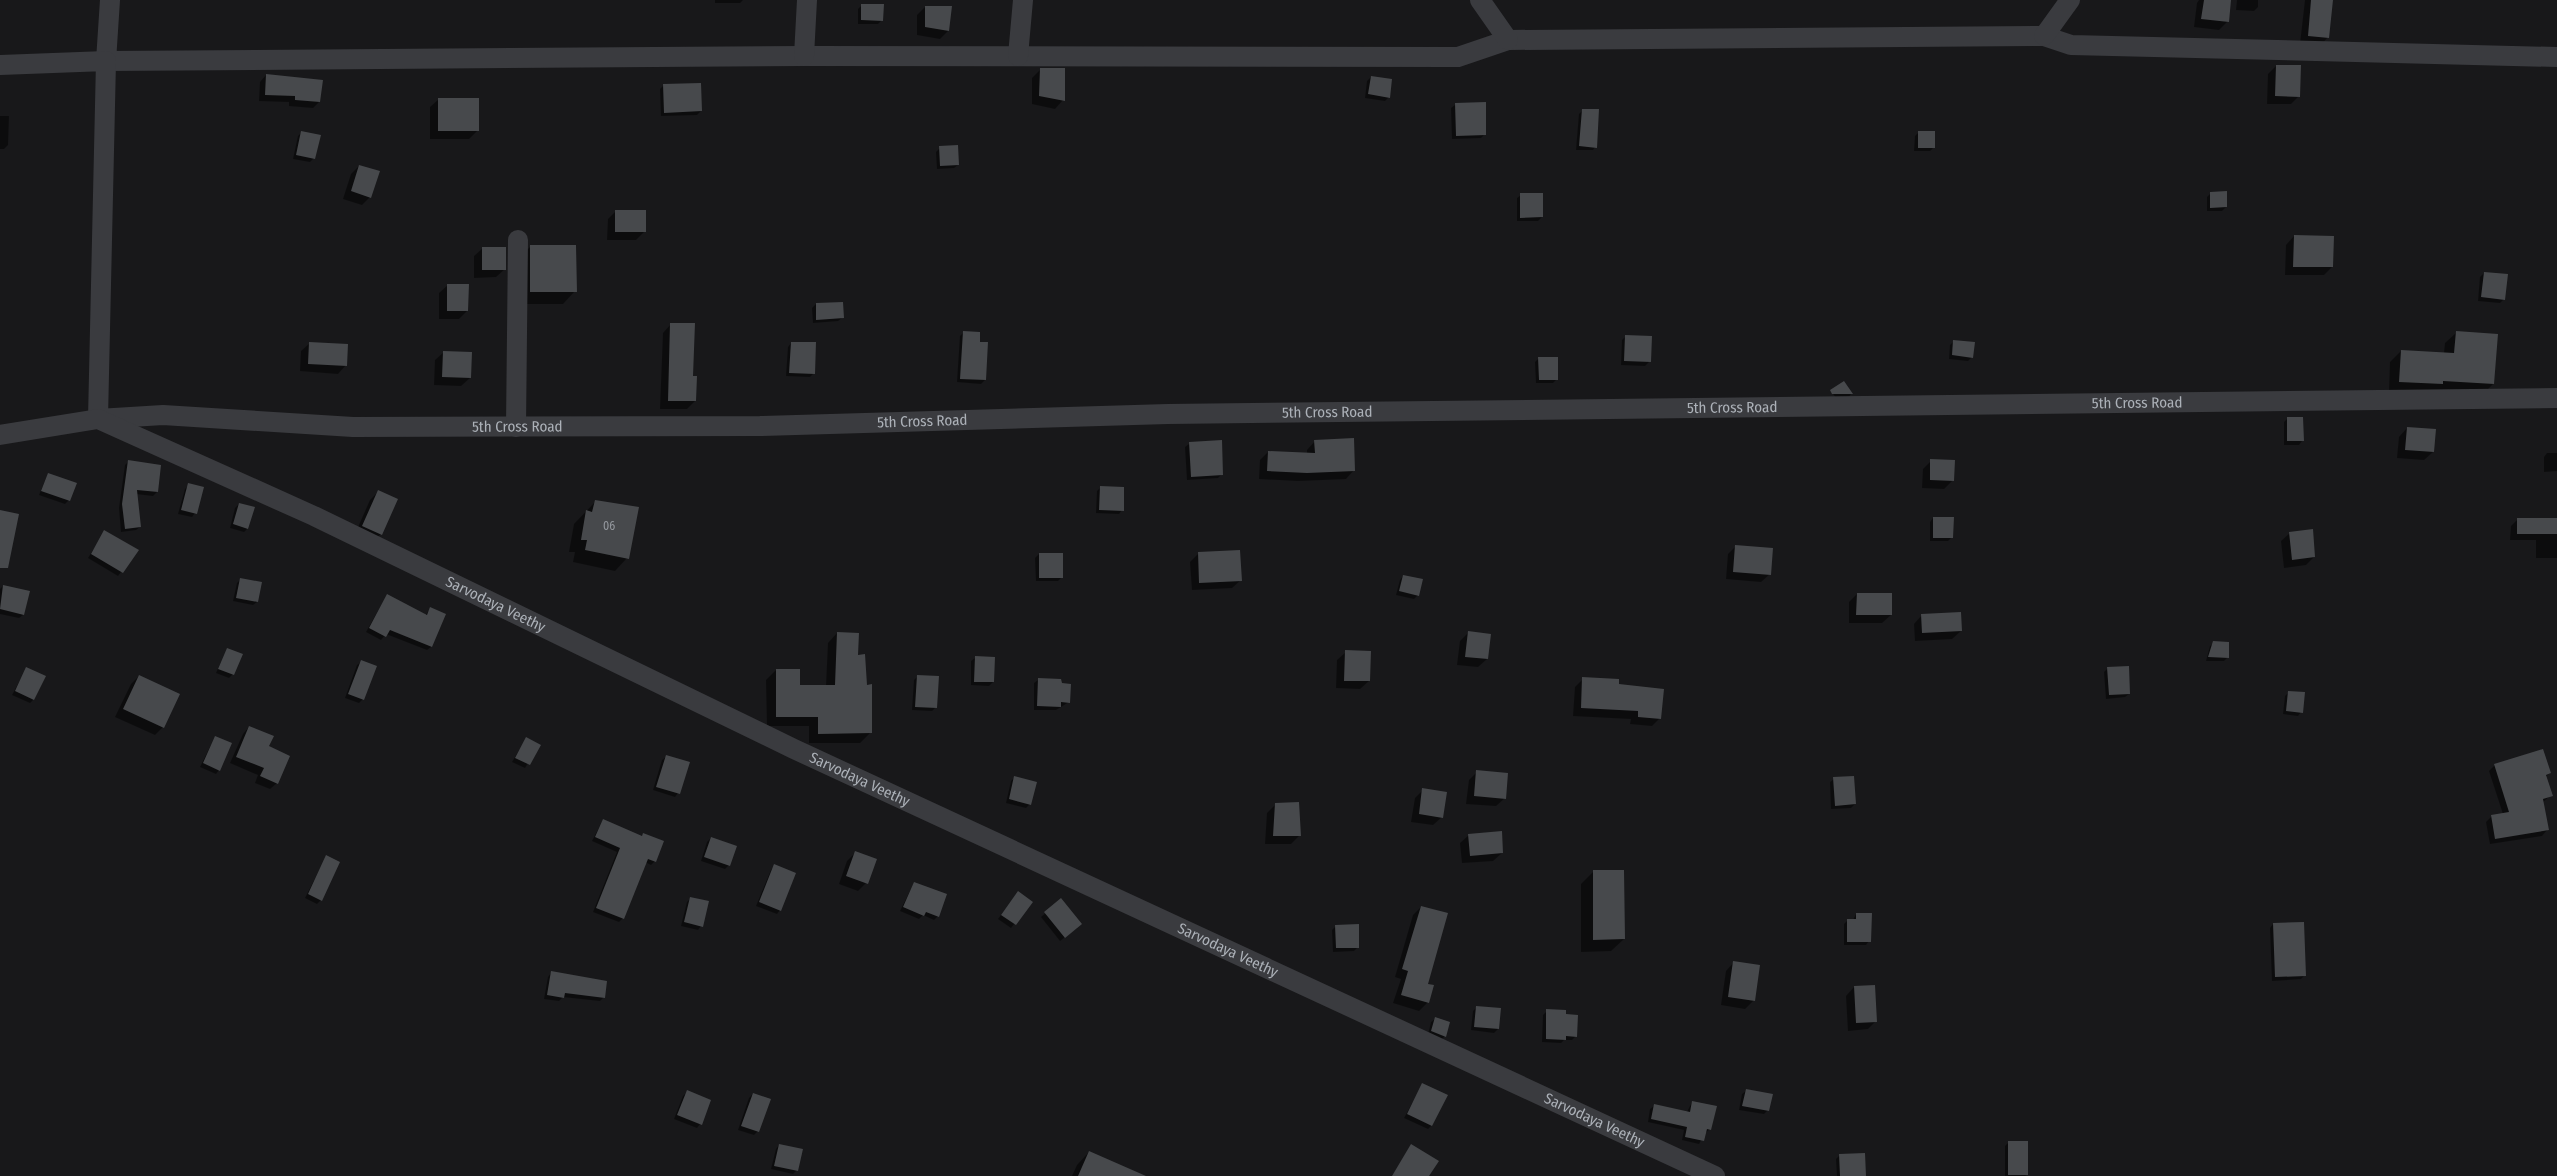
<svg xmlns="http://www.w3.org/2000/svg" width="2557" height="1176" viewBox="0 0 2557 1176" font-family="'Fira Sans Condensed',sans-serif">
<rect width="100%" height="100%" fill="#18181a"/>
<path fill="#0007" d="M715 0H743L740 3H715Z
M2199 0H2230L2227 22 2219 30 2194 27 2197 3Z
M2237 0H2258V7L2254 11 2236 10Z
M2305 0H2332L2328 37 2320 46 2300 44Z
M862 5 882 20 878 24H858V9Z
M925 7H950L948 31 940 39 917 35V15Z
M2276 66 2299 96 2291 104H2267L2268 74Z
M1041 69 1063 100 1055 109 1032 104V78Z
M266 75 319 102 313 108 289 106V102L259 101 260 82Z
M1371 77 1389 97 1385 101 1365 98 1367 81Z
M664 85 701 111 697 115 661 116 660 89Z
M439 99 478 130 469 139H430V107Z
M1455 105 1485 134 1481 138 1452 139 1451 108Z
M1583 110 1596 146 1593 150H1576L1579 114Z
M0 116H9L8 145 4 149H0Z
M302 132 314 158 310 162 293 159 298 136Z
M1919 132 1933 148 1930 151H1914L1915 136Z
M940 148 958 165 954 168 937 169 936 152Z
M359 166 370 197 362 205 343 199 351 174Z
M2211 193 2226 207 2222 211H2207V197Z
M1521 195 1542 217 1538 221H1517V198Z
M616 211 644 232 636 240H607L608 219Z
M2294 236 2332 267 2324 275H2285L2286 245Z
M531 246 575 291 563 304H518V259Z
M483 248 505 269 496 277 474 278V256Z
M2484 273 2504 299 2500 303 2478 301 2480 277Z
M448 285 467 311 459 319H439V293Z
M816 304 842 318 838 321 813 323 812 308Z
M671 324 692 377 695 401 687 409H660L663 333Z
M964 332 979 343 985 380 981 384 957 382 960 336Z
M2456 333 2493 384 2482 395 2389 392 2390 362 2401 351 2444 353 2445 343Z
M1626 336 1649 362 1645 366 1621 365 1622 340Z
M1954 341 1972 357 1968 361 1949 359 1950 345Z
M310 343 346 365 338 374 300 371 301 351Z
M791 343 814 373 810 377 786 376 788 347Z
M444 352 470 378 461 386 434 385 435 360Z
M1539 358 1557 379 1553 383H1536L1535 362Z
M1844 383 1851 394 1848 398H1836L1831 391Z
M2288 418 2302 441 2299 445H2284V422Z
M2407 428 2433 452 2424 460 2397 458 2399 437Z
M1315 441 1354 470 1346 479 1298 481 1259 479 1260 460 1268 452 1307 454V450Z
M1189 444 1222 474 1218 478 1187 480 1185 447Z
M2547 453H2557V471L2544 472V457Z
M129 461 160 466 157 492 153 496 136 494 140 527 136 530 121 532 119 508 125 465Z
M1931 461 1953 480 1944 489 1922 488 1923 469Z
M48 474 69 500 65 504 39 495Z
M189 485 195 513 192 517 178 514 185 489Z
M1101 487 1122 510 1119 514 1096 513 1097 491Z
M379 491 381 534 372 542 355 534 370 500Z
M596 501 627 558 615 571 573 562 575 552H569L574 524Z
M239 504 247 529 244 532 230 528 235 508Z
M1933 518 1952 537 1948 541H1930V522Z
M2557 518V558H2536V540H2510L2511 526 2518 519Z
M105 532 137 551 118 576 88 558Z
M2290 533 2314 557 2306 565 2284 568 2281 541Z
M1736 546 1770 574 1761 582 1726 579 1728 554Z
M1199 553 1241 580 1232 588 1192 590 1190 562Z
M1039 554 1062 577 1058 581H1036L1035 558Z
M1403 576 1418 595 1414 599 1396 595 1400 580Z
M241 579 257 602 253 605 233 601 237 583Z
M3 586 23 615 19 618 0 614V589Z
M1857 594 1891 615 1882 623H1849V602Z
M387 595 425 616 430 609 444 614 431 647 427 650 386 634 381 640 366 632Z
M1922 615 1961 631 1952 639 1915 641 1914 624Z
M837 633 857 656 870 733 860 743H809V726H767L766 680 776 670 799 686H826L828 643Z
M1468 633 1487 659 1478 667 1457 665 1460 641Z
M2214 643 2228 657 2224 661H2206L2210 646Z
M227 649 233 674 229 678 216 673Z
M1346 652 1369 681 1360 689 1336 688 1337 660Z
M975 658 993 682 989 686 971 685V661Z
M361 662 363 699 359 703 345 698 357 665Z
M27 668 33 700 30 703 12 695Z
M2108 668 2129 694 2125 697 2106 699 2104 672Z
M139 676 163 727 155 735 115 717 131 684Z
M918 676 935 708 932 711 912 710 914 680Z
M1583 679 1617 685 1660 718 1652 726 1630 724 1631 719 1573 716 1575 687Z
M1038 680 1069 702 1056 710H1034V683Z
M2289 692 2301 712 2298 716 2283 714 2285 696Z
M249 727 267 747 277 783 270 789 255 783 258 775 230 763 243 734Z
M215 737 219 770 216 774 200 767Z
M526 739 539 745 525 768 512 762Z
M666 757 678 793 675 797 653 790 662 760Z
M2495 765 2550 773 2545 777 2551 795 2543 802 2547 830 2542 836 2490 844 2486 822 2492 816 2503 814 2489 771Z
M1477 772 1505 798 1496 806 1466 804 1469 780Z
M1015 777 1030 804 1026 808 1006 803 1011 781Z
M1834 779 1855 804 1851 808 1831 809 1830 782Z
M1423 790 1442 817 1433 825 1411 822 1415 798Z
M1276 804 1299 836 1291 844H1265L1267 813Z
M603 820 641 837 643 834 655 861 651 865 645 862 623 918 619 922 593 912 617 852 592 841Z
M1469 835 1502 853 1493 861 1462 863 1460 843Z
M711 838 729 865 725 869 701 861 707 842Z
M855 853 866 883 858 891 839 884 847 861Z
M326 857 321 900 317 904 305 898Z
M774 866 780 910 777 914 756 906 771 870Z
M1593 872 1624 939 1611 951 1581 952V884Z
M914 883 938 916 934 920 923 915 919 919 900 911Z
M1015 896 1031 902 1011 928 998 919Z
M691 898 701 926 698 930 681 926 687 902Z
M1061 900 1077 928 1060 941 1041 917Z
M1421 907 1428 1002 1419 1011 1393 1003 1401 979 1395 977 1413 915Z
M1856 914 1869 941 1866 945H1844V924L1848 920H1853Z
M2273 924 2305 975 2301 979 2272 981 2270 928Z
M1336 926 1358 947 1354 951 1333 952 1332 930Z
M1734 962 1754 1000 1745 1009 1721 1005 1726 971Z
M551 973 604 997 600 1001 563 997 559 1001 544 999 548 977Z
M1854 987 1876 1021 1868 1029 1848 1031 1846 996Z
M1477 1007 1500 1010 1498 1029 1494 1033 1471 1030 1473 1011Z
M1547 1011 1565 1016 1576 1036 1572 1040H1564L1561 1043 1542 1042 1543 1015Z
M1435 1019 1445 1036 1441 1040 1428 1035 1431 1022Z
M1423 1084 1431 1126 1428 1129 1404 1118Z
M1746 1091 1768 1110 1764 1114 1739 1110 1742 1094Z
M687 1092 700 1124 697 1128 674 1119 683 1096Z
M753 1094 758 1131 754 1135 738 1130 749 1098Z
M1692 1102 1710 1129 1705 1133 1699 1144 1682 1140 1684 1130 1648 1122 1650 1109 1654 1106 1687 1112Z
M2009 1142 2027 1175 2025 1176H2005V1146Z
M779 1145 797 1170 793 1174 771 1169 776 1149Z
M1089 1152 1126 1176H1072L1077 1165Z
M1840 1155 1865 1176H1837L1836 1159Z"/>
<path fill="#47494c" d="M2204 0H2231L2229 22 2201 19Z
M2311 0H2333L2329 38 2308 36Z
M861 4H884L883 21 861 20Z
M925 6H952L949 31 925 27Z
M2276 65H2301L2300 97 2275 96Z
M1040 68H1065V101L1039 96Z
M266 74 323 80 320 102 295 100V96L265 95Z
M1371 76 1392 79 1390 98 1368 94Z
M701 83 702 111 664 113 663 84Z
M438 98H479V131H438Z
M1486 102V135L1456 136 1455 103Z
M1582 109H1599L1597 148 1579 146Z
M301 131 321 135 315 159 296 155Z
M1918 131H1935V148H1918Z
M958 145 959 165 940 166 939 146Z
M359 165 380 171 371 198 351 191Z
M2227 191V207L2210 208V192Z
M1520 193H1543V217L1520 218Z
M615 210H646V232H615Z
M2294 235 2334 236 2333 267H2293Z
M530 245H576L577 292H530Z
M482 247H506V270H482Z
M2484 272 2508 274 2505 300 2481 297Z
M447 284H469L468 311H447Z
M843 302 844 318 816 320V303Z
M670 323H695L693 376H697L696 401H668Z
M963 331 980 332V342H988L986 380 960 379Z
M2456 331 2498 334 2494 384 2443 381V384L2399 382 2401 350 2454 353Z
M1625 335 1652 336 1651 362 1624 361Z
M1953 340 1975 342 1973 358 1952 355Z
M309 342 348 344 347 366 308 364Z
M791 342H816L815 374 789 373Z
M443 351 472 352 471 378 442 377Z
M1538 357H1558V380H1539Z
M1844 381 1853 394H1832L1830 390Z
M2287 417H2303L2304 441H2287Z
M2407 427 2436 429 2434 452 2405 450Z
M1354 438 1355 471 1307 473 1267 471 1268 451 1315 453 1314 440Z
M1222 440 1223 475 1191 477 1189 442Z
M1930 459 1955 460 1954 481 1930 480Z
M128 460 161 465 158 492 137 490 141 527 125 529 122 504Z
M48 473 77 483 70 501 41 491Z
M188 483 204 487 197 514 181 510Z
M1100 486 1124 487V511L1099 510Z
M378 490 398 499 382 535 362 526Z
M595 500 639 507 629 559 585 550 587 540H581L586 510 592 512Z
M239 503 255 507 248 529 233 524Z
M0 510 19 514 8 568H0Z
M1933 517H1954L1953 538H1933Z
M2517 518H2557V534H2517Z
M2313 529 2315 557 2292 560 2289 532Z
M104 530 139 550 123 573 91 554Z
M1735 545 1773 548 1771 575 1733 572Z
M1240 550 1242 581 1199 583 1198 552Z
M1039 553H1063V578H1039Z
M1403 575 1423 579 1419 596 1399 591Z
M240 578 262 582 258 602 236 598Z
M3 585 30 591 24 615 0 609Z
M1857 593H1892V615H1856Z
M387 594 427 615 430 607 446 614 432 647 390 630 386 637 369 628Z
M1961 612 1962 631 1922 633 1921 614Z
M1468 631 1491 634 1488 659 1465 657Z
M837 632 859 633 858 655 865 654 867 685 872 684V733L818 734V717H776V669H800V685H835Z
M2213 641 2229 642V658L2208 657Z
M227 648 243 654 234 675 218 669Z
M1345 650 1371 651 1370 681H1344Z
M975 656 995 657 994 682H974Z
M361 660 377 666 364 700 348 694Z
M2129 666 2130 694 2109 695 2107 667Z
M26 667 46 676 34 700 15 691Z
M139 675 180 694 164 728 123 709Z
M917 675 939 676 937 708 915 707Z
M1582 677 1619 679V684L1664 689 1661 719 1638 717V711L1581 708Z
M1038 678 1061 679 1062 683 1071 684 1070 703 1061 702V707L1037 706Z
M2288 691 2305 692 2303 713 2286 711Z
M249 726 274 736 269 746 290 756 278 784 260 776 264 768 236 757Z
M215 736 232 743 220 771 203 763Z
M526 737 541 745 530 765 515 758Z
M2543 749 2551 773 2546 775 2553 796 2543 799 2549 830 2495 839 2491 815 2509 812 2494 764Z
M666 755 690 762 680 794 656 787Z
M1476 770 1508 773 1506 799 1474 796Z
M1014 776 1037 782 1031 805 1009 799Z
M1854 776 1856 804 1835 806 1833 777Z
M1422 788 1447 792 1443 818 1419 814Z
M1299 802 1301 836H1273L1275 803Z
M603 819 642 836 643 833 664 841 656 862 648 859 624 919 596 908 620 848 595 837Z
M1502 831 1503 853 1470 856 1468 834Z
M711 837 737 846 730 866 704 857Z
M855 851 877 859 868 884 846 876Z
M326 855 340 862 322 901 308 894Z
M774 864 796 873 781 911 759 902Z
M1593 870H1624L1625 939 1593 940Z
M914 882 947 894 939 917 926 912 924 916 903 907Z
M1018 891 1033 902 1016 925 1001 915Z
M690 897 709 901 703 927 684 922Z
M1061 898 1082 924 1065 938 1044 912Z
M1421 906 1448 913 1428 984 1434 985 1429 1003 1401 995 1408 971 1402 969Z
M1856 913H1872L1871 942H1847V919H1856Z
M2304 922 2306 976 2275 977 2273 923Z
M1359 924V948H1336L1335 925Z
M1733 961 1760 965 1755 1001 1728 997Z
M551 971 607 981 605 998 565 993 564 998 547 995Z
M1875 985 1877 1022 1856 1023 1854 986Z
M1476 1006 1501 1008 1499 1029 1474 1027Z
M1546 1009 1566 1010V1014L1578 1015 1577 1037 1566 1036V1040L1546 1039Z
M1435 1017 1450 1022 1446 1037 1431 1031Z
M1422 1083 1448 1095 1432 1126 1407 1114Z
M1746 1089 1773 1094 1769 1111 1742 1106Z
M687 1090 711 1100 702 1125 677 1115Z
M753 1093 771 1099 759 1132 741 1126Z
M1692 1101 1717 1106 1711 1130 1707 1129 1704 1141 1685 1137 1687 1127 1651 1119 1654 1104 1690 1112Z
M2008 1141H2028V1175H2008Z
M779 1144 803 1149 798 1171 774 1166Z
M1411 1144 1439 1161 1429 1176H1392Z
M1089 1151 1146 1176H1078Z
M1865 1153 1866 1176H1840L1839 1154Z"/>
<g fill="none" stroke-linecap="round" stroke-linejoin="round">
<g stroke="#3a3b3f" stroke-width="20">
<path d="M110 0 106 61 804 56 1458 57 1508 40 2044 36 2071 45 2557 57"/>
<path d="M1480 0 1508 40"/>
<path d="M2044 36 2070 0"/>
<path d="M804 56 807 0"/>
<path d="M1018 56 1023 0"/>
<path id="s1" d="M0 65 106 61 98 419 163 415 353 427 760 426 1168 414 2557 398"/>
<path d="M516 427 518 240"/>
<path id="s2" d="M0 435 98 419 314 516 794 749 1715 1176"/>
</g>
</g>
<g text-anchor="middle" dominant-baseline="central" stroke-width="4" stroke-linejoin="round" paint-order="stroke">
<g font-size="12" fill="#93979d">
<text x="609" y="526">06</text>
</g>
<g font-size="15" fill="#acb1b8" stroke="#131315">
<text stroke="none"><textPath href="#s1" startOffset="2504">5th Cross Road</textPath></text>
<text stroke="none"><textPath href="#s1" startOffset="2099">5th Cross Road</textPath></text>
<text stroke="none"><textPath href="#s1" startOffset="1694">5th Cross Road</textPath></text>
<text stroke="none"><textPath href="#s1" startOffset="1289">5th Cross Road</textPath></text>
<text stroke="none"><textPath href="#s1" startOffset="884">5th Cross Road</textPath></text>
<text stroke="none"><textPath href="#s2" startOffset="538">Sarvodaya Veethy</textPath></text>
<text stroke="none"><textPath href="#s2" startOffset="942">Sarvodaya Veethy</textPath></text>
<text stroke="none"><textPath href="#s2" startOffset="1348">Sarvodaya Veethy</textPath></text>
<text stroke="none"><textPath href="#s2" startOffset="1752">Sarvodaya Veethy</textPath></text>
</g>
</g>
</svg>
